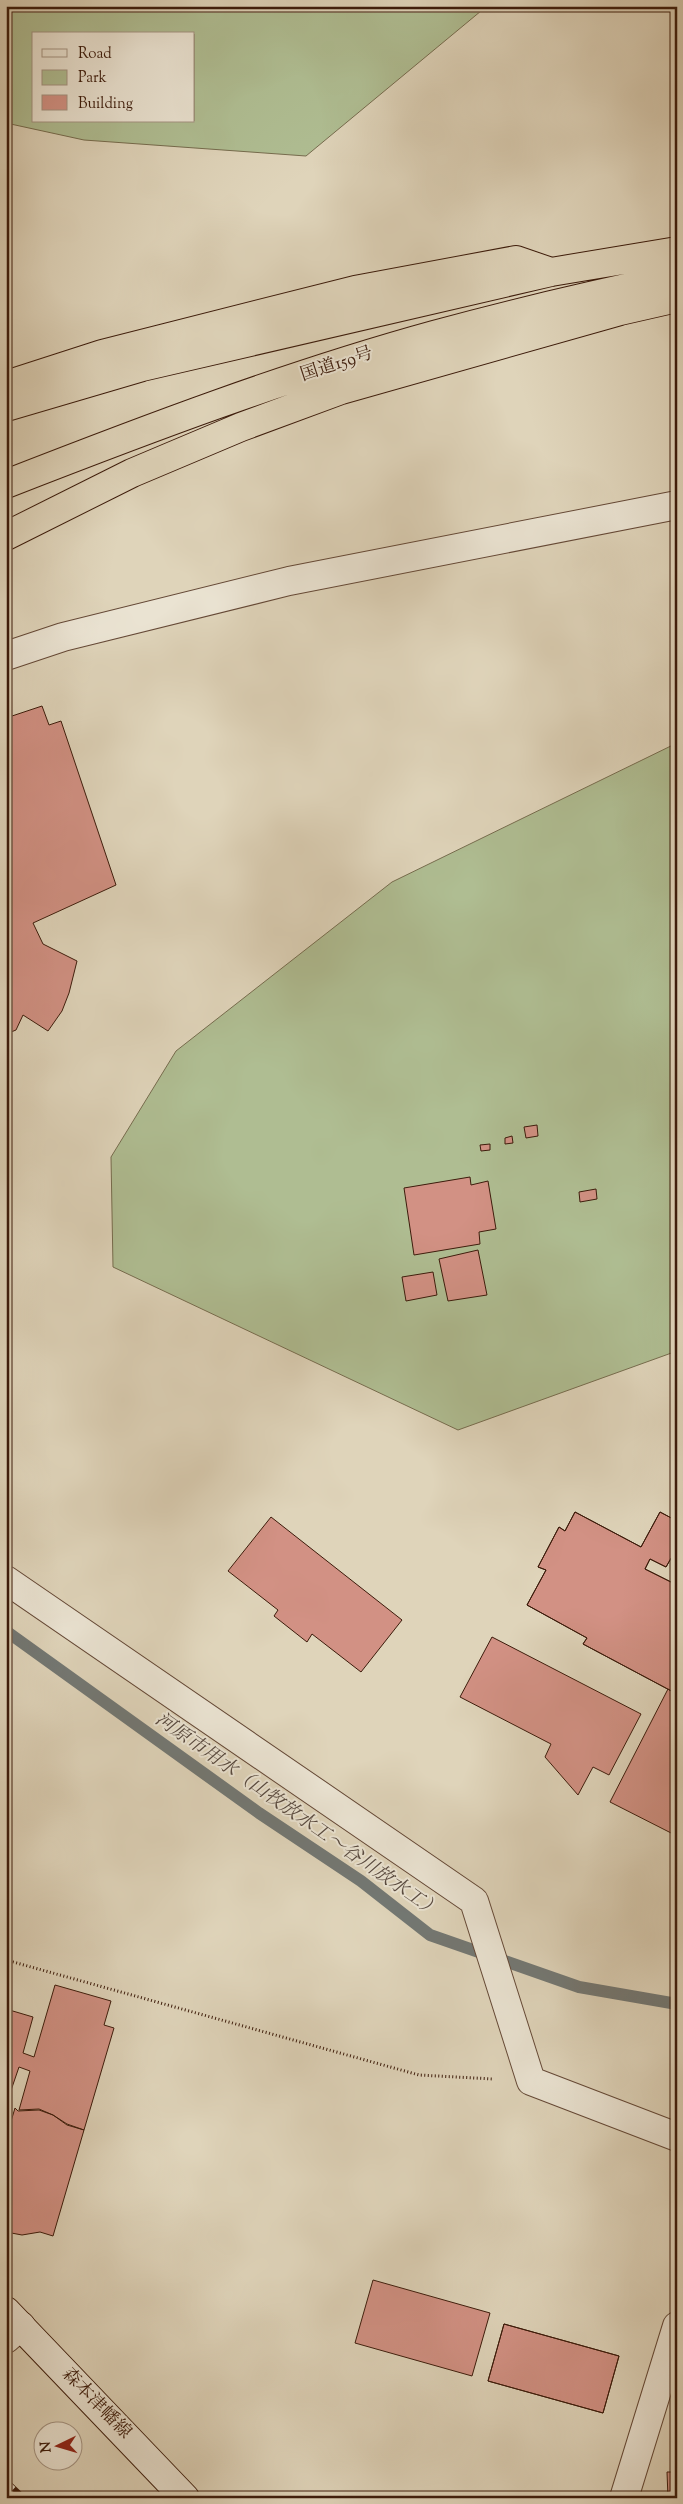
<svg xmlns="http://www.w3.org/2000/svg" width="683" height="2504" viewBox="0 0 683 2504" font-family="'Sorts Mill Goudy','Noto Serif JP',serif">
<rect width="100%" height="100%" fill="#dfd4ba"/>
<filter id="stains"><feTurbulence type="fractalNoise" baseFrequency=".004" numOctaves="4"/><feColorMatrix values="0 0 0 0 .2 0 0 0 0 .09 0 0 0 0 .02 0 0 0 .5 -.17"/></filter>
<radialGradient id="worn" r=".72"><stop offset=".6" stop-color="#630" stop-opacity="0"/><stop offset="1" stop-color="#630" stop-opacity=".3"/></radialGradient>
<path fill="#afbd92" stroke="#766c4e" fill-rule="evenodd" d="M6 6H487L306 156 84 140 6 123ZM34 34H194V121H34Z
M677 743V1351L458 1430 113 1267 111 1157 176 1051 392 882Z"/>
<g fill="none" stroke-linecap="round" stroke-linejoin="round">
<path stroke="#737874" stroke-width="12" d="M6 1631 259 1813 361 1881 430 1935 579 1987 677 2004"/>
</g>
<path fill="#d29184" stroke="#3c1b0b" d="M42 706 49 725 61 721 116 885 33 923 43 944 77 961 69 993 62 1011 48 1031 23 1015 16 1030 6 1034V718Z
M537 1125 538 1136 526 1138 524 1127Z
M512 1136 513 1143 505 1144V1138Z
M490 1144V1150L481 1151 480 1145Z
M470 1177 471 1185 488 1181 496 1229 479 1232 480 1244 414 1255 404 1188Z
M596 1189 597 1199 580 1202 579 1192Z
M478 1250 487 1295 448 1301 439 1259Z
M433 1272 437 1295 406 1301 402 1277Z
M575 1512 641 1547 660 1512 677 1521V1548L666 1567 650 1559 645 1569 677 1585V1694L583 1644 587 1638 527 1605 546 1570 538 1567 559 1527 565 1531Z
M575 1512 641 1547 660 1512 677 1521V1548L666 1567 650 1559 645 1569 677 1585V1694L583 1644 587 1638 527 1605 546 1570 538 1567 559 1527 565 1531Z
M271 1517 402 1620 361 1672 312 1634 307 1642 274 1616 278 1610 228 1571Z
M492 1637 641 1714 609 1775 593 1767 578 1795 545 1757 551 1744 460 1697Z
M668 1689 677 1694V1836L610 1802Z
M55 1985 111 2001 104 2025 114 2028 84 2130 67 2124 53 2115 39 2109 19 2110 30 2071 19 2067 6 2105V2009L33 2017 23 2053 34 2057Z
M15 2108 18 2111 39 2110 53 2115 67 2125 84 2130 53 2236 40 2232 22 2235 6 2232V2138Z
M373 2280 490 2313 472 2376 355 2343Z
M504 2324 619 2356 603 2413 488 2381Z
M504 2324 619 2356 603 2413 488 2381Z
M667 2472H677V2498H668Z"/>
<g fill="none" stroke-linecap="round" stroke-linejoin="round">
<g stroke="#654937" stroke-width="30">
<path id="street" d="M6 656 63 637 289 581 677 505
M6 1580 474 1901 531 2081 677 2137
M6 2339 21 2326
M624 2498 677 2326"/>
</g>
<g stroke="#3c1b0b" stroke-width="30">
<path id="secondary" d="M6 2311 185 2498"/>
</g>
<g stroke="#3c1b0b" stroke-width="30">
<path id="highway" d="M6 385 102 354 355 290 516 260 551 272
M6 407 142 367 551 272 677 251
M6 484C147 429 289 375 434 335 514 313 596 294 677 277
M6 536 132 473 241 427 341 390 620 311 677 298"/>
</g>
<path stroke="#3c1b0b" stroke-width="3" stroke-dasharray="1 2.5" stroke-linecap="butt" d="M6 1960 419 2075 493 2079"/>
<use href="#street" stroke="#eae3d2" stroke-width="28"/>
<use href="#secondary" stroke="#eae3d2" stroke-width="28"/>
<use href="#highway" stroke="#dfd4ba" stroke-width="28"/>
<g stroke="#3c1b0b" stroke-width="5.5">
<path id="rail" d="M6 2481 24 2498"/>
</g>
<use href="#rail" stroke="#eae3d2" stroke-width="4" stroke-dasharray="11" stroke-linecap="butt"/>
</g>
<g text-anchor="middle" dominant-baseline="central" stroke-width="4" stroke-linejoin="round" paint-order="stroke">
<g font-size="18" fill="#3c1b0b" stroke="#eae3d2">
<text transform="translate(337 365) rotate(-18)">国道159号</text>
<text transform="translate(96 2404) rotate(46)">森本津幡線</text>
</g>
<g font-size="19" font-style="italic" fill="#584a40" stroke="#eae3d2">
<text transform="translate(297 1816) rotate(35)">河原市用水（山牧放水工～谷川放水工）</text>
</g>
</g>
<rect width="683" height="2504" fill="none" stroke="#dfd4ba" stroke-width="25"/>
<rect x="8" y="8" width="668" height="2489" fill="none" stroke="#3c1b0b" stroke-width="2.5"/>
<rect x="12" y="12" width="658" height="2479" fill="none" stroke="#3c1b0b"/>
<rect x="32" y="32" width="162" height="90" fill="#eae3d2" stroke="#a49382"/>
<rect x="42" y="49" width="25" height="8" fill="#eae3d2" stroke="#a49382"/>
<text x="78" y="58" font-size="15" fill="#3c1b0b">Road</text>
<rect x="42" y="70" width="25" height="15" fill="#afbd92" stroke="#a49382"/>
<text x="78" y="82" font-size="15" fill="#3c1b0b">Park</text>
<rect x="42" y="95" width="25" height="15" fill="#d29184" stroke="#a49382"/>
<text x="78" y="108" font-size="15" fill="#3c1b0b">Building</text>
<g transform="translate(58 2446) rotate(265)"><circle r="24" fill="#eae3d2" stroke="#a49382"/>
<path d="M0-4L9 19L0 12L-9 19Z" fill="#8f2418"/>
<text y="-8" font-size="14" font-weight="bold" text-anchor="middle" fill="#3c1b0b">N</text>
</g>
<rect width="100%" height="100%" filter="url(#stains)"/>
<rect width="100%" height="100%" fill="url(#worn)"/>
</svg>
